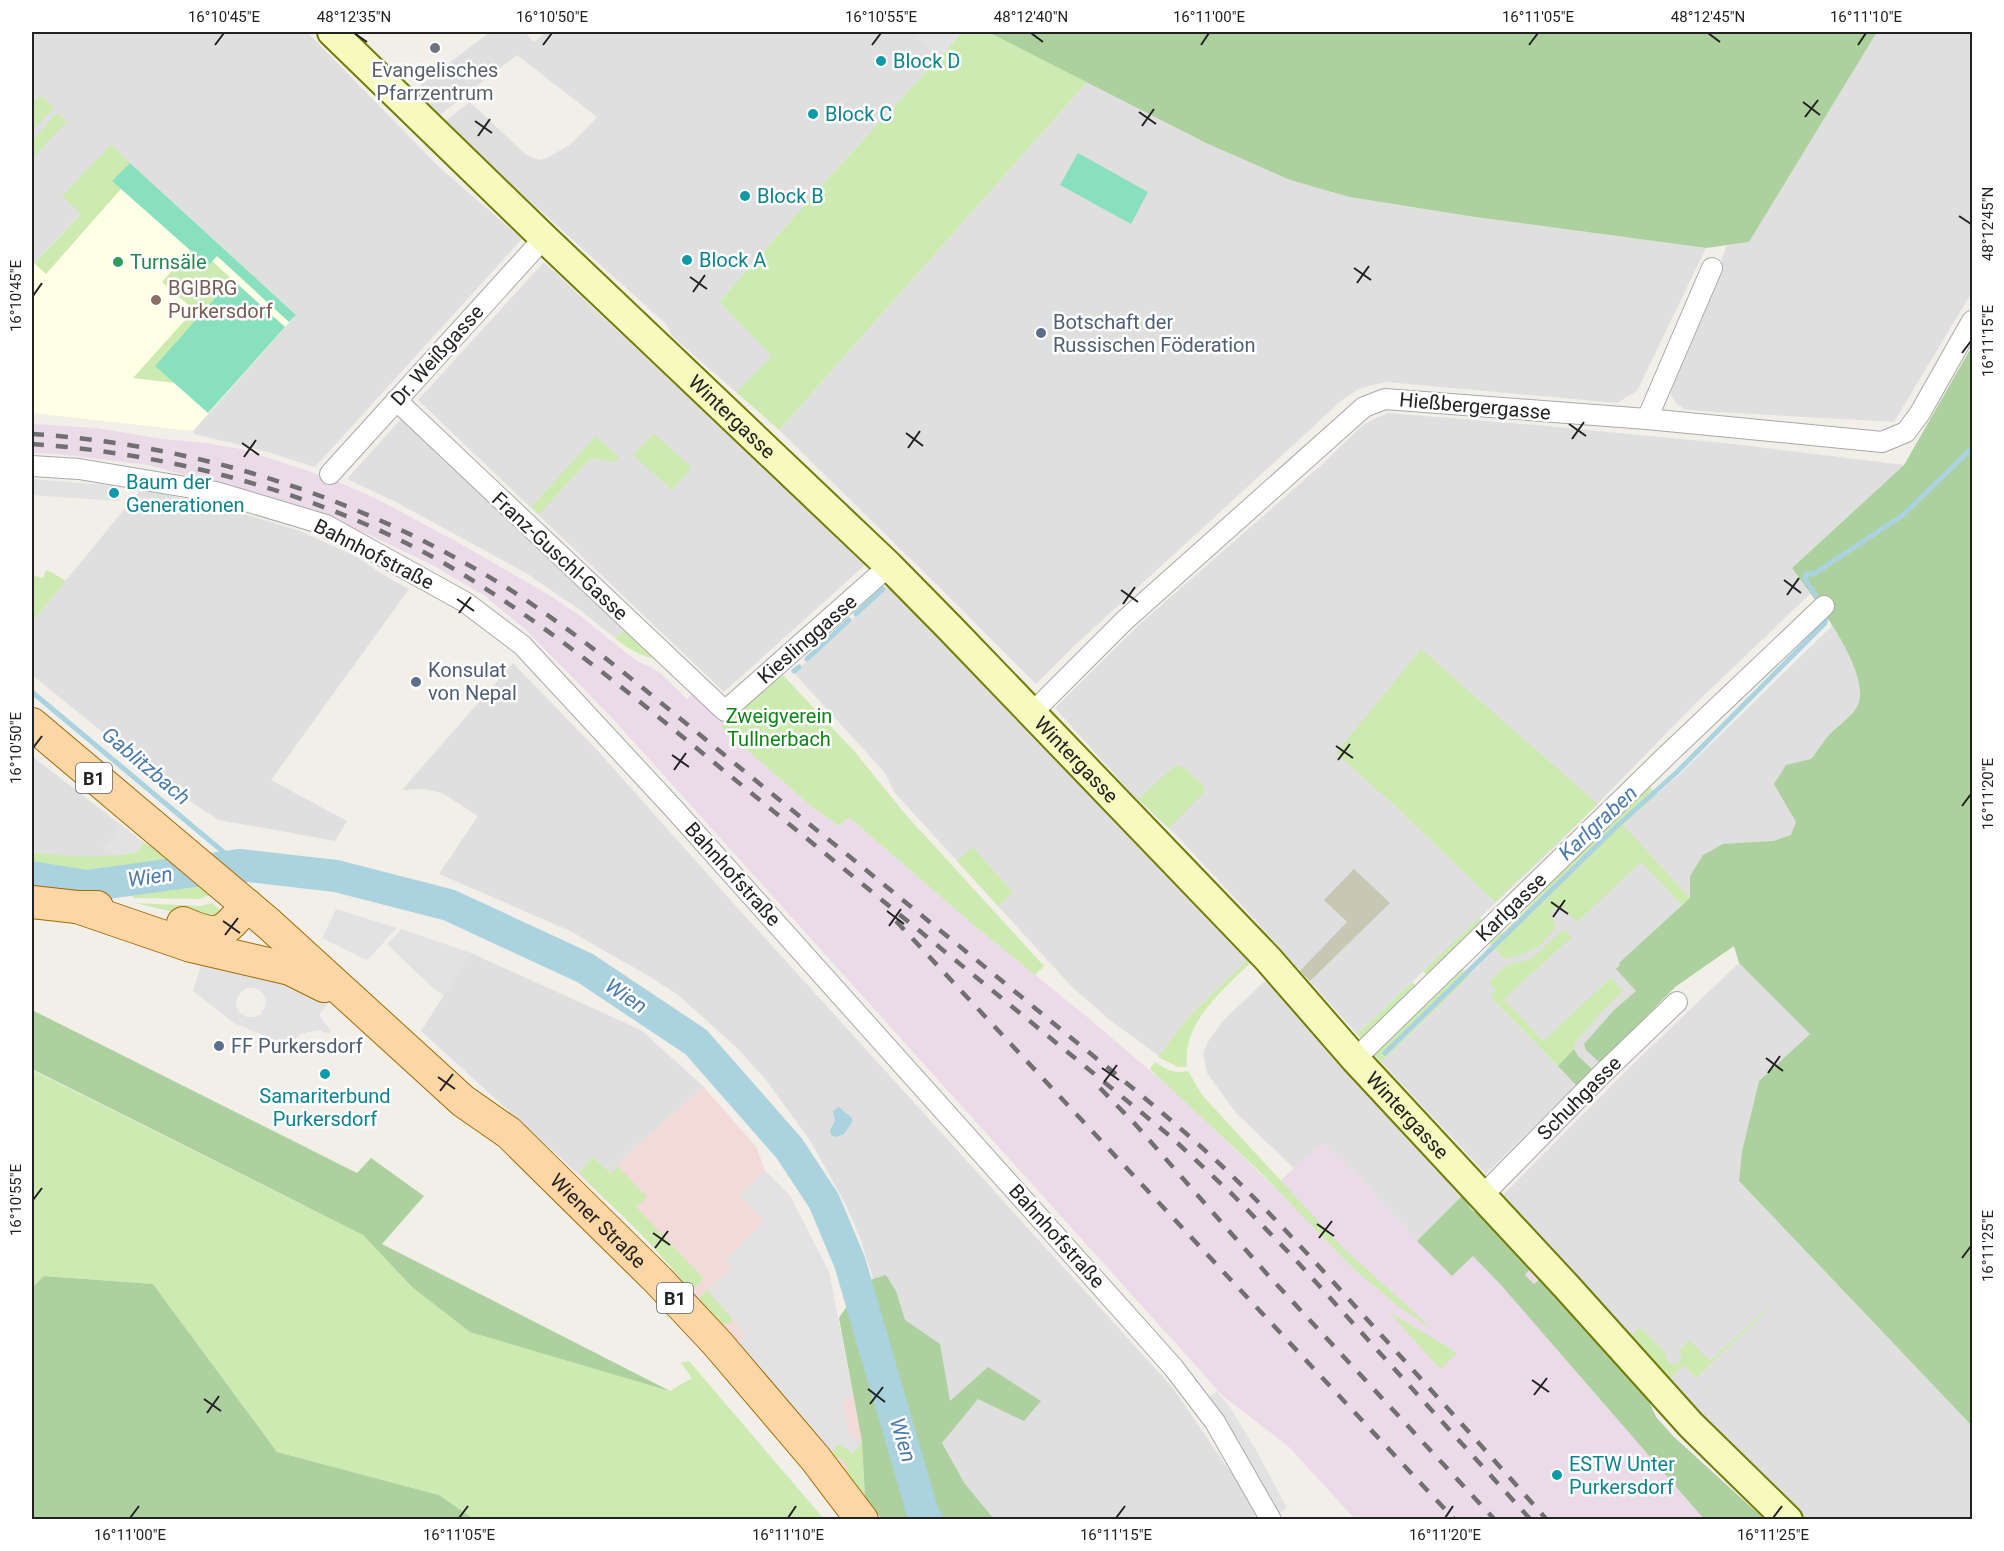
<svg xmlns="http://www.w3.org/2000/svg" width="2004" height="1551" viewBox="0 0 2004 1551" font-family="Roboto,sans-serif">
<rect width="100%" height="100%" fill="#f2efe9"/>
<path fill="#e0dfdf" d="M32 32H307L439 167 522 239 315 467 261 450 194 434 193 431 208 413 130 163 34 263 32 261Z
M490 32H525L534 42 546 32H912L939 58 831 175 719 302 773 356 736 392 673 337 666 324 443 123 470 102 526 155 539 160 549 157 571 144 597 117 517 55 437 117 411 92Z
M1877 32H1972V292L1894 422 1700 411 1684 409 1676 403 1671 395 1672 386 1727 245 1749 242Z
M1087 82 1208 144 1290 180 1349 197 1475 217 1706 248 1637 391 1617 403 1386 382 1358 389 1341 401 1074 646 1036 684 936 584 779 430Z
M544 262 866 564 724 692 418 400Z
M1388 413 1536 425 1733 444 1904 465 1792 568 1810 594 1695 704 1561 841 1357 1034 1246 910 1177 836 1132 794 1055 708 1142 622 1319 467 1363 425 1378 417Z
M401 419 624 630 615 638 580 610 526 573 396 502 347 479Z
M141 489 228 509 300 531 357 557 387 577 409 589 271 780 347 821 335 841 219 820 183 797 32 675V622Z
M893 582 1248 959 1190 1015 1159 1056 1111 1021 1071 986 894 792 885 773 794 673Z
M1832 626 1875 689 1734 945 1675 987 1486 1174 1381 1062 1622 824 1679 775Z
M513 663 598 751 744 915 1172 1387 1256 1509 1253 1512 1257 1519H994L965 1484 942 1443 882 1306 860 1238 846 1205 811 1142 766 1080 740 1051 704 1018 678 995 652 978 568 930 439 874 478 816 442 793 425 789 402 790Z
M32 756 143 842 117 856 82 858 32 852Z
M471 953 641 1030 704 1087 632 1150 610 1173 593 1157 577 1173 421 1031Z
M1739 963 1811 1034 1759 1082 1742 1151 1739 1181 1972 1426V1519H1805L1707 1423 1501 1197 1635 1062Z
M1268 978 1463 1195 1417 1241 1364 1183 1324 1144 1294 1168 1236 1113 1207 1073 1203 1054 1210 1038 1225 1019Z"/>
<path fill="#f2dad9" d="M704 1087 757 1148 765 1171 790 1196 829 1272 862 1442 863 1457 843 1473 664 1258 632 1225 577 1173 593 1157 610 1173 632 1150Z"/>
<path fill="#ebdbe8" d="M32 424 96 428 163 439 205 443 241 449 287 464 329 478 375 498 459 543 549 595 579 615 634 659 659 672 687 699 693 693 724 722 721 727 811 806 839 826 845 820 850 818 970 922 1092 1021 1181 1097 1274 1187 1294 1168 1324 1144 1364 1183 1417 1241 1463 1195 1469 1202 1468 1205 1474 1212 1477 1210 1646 1395 1656 1417 1673 1436 1764 1519H1355L1289 1447 1223 1396 613 719 525 629 485 596 436 567 370 535 260 495 148 465 58 454 32 453Z"/>
<path fill="#ffffe5" d="M130 163 296 315 193 431 32 413V265Z"/>
<path fill="#c7c7b4" d="M1354 869 1390 903 1310 981 1300 971 1347 922 1324 900Z"/>
<path fill="#cdebb0" d="M963 32H988L1087 82 779 430 736 392 772 356 719 302 831 175Z
M40 95 54 108 32 131V105Z
M57 113 67 121 32 159V141Z
M111 144 130 163 113 181 121 189 46 274 34 263 81 214 62 196Z
M190 250 208 266 212 261 232 279 156 366 175 383 133 378 194 310 162 282Z
M654 433 692 468 672 490 633 455Z
M596 436 620 458 616 462 591 458 539 514 531 507Z
M46 570 53 573 66 581 32 622V575L43 578Z
M624 630 658 659C642 657 628 649 615 638Z
M1421 649 1598 804 1495 902 1393 804 1336 753Z
M781 673 855 752 906 815 1044 966 1035 975 970 922 850 818 845 820 839 826 811 806 721 727 737 709Z
M1176 765 1186 768 1192 776 1202 783 1205 791 1169 828 1138 799Z
M1648 785 1657 794 1623 825 1690 898 1682 905 1641 862 1577 922 1561 906 1555 908 1550 915 1556 923C1548 946 1527 954 1505 959L1488 942 1496 930 1502 934 1554 880 1552 875Z
M143 842 153 848 210 895 200 899 134 898 124 890 85 893 32 887V852C68 856 102 860 139 851Z
M972 847 1013 892 998 906 957 861Z
M135 903 201 906 212 903 221 911V914L206 920Z
M1480 917 1483 924 1429 978 1423 971Z
M1561 931H1566L1572 937 1504 999 1543 1041 1611 978 1623 991 1602 1011 1575 1043 1574 1049 1558 1066 1490 996 1496 990 1489 982 1507 965 1528 960 1537 954Z
M1248 959 1251 962C1223 991 1182 1021 1187 1067H1178L1158 1057 1190 1015Z
M1460 967 1470 975 1381 1062 1371 1051 1393 1030 1397 1033 1415 1015 1413 1012 1423 1001 1427 1004 1435 996 1433 993Z
M1412 982 1418 988 1363 1041 1357 1034Z
M1155 1062C1167 1070 1174 1074 1188 1071L1202 1095 1342 1247 1436 1332 1398 1306 1354 1269 1259 1171 1150 1069Z
M32 1070 363 1235 412 1287 670 1391 692 1378 681 1363 689 1361 824 1519H474L439 1495 277 1452 153 1284 45 1276 32 1288Z
M593 1157 610 1173 618 1166 647 1197 636 1207 704 1279 691 1291C672 1268 653 1246 632 1225 614 1207 595 1191 579 1172Z
M707 1290 731 1317 732 1323 721 1325 698 1299Z
M1766 1309 1767 1310 1696 1378 1684 1365 1668 1380 1629 1338 1640 1327 1666 1353V1359L1671 1364H1677L1681 1360V1354L1678 1351 1690 1340 1710 1361Z
M1389 1312 1453 1350 1456 1354 1440 1369Z
M862 1442 865 1498 843 1473 848 1468 840 1457 834 1461 830 1456 836 1445 840 1444 853 1453Z"/>
<path fill="#add19e" d="M988 32H1877L1749 242 1706 248 1475 217 1349 197 1290 180 1208 144Z
M1972 346V1426L1739 1181 1742 1151 1759 1081 1810 1034 1739 963 1734 946 1675 987 1600 1063 1586 1050 1584 1044 1614 1010 1636 991 1616 969 1620 965 1619 963 1690 898V876L1703 855 1723 844 1773 841 1791 835 1796 822 1774 784 1786 765 1811 759C1818 751 1823 741 1831 733 1839 725 1851 717 1857 707 1875 674 1811 595 1792 568L1904 465Z
M32 1010 357 1173 371 1158 424 1196 382 1244 670 1391 470 1332 412 1287 363 1235 32 1069Z
M1574 1049 1578 1056 1593 1070 1577 1086 1558 1066Z
M1463 1195 1469 1202 1468 1205 1474 1212 1477 1210 1531 1268 1525 1275 1534 1284 1541 1278 1646 1395 1656 1417 1673 1436 1764 1519H1704L1501 1285 1473 1256 1452 1276 1417 1241Z
M886 1275 896 1291 905 1320 940 1344 950 1401 988 1367 1041 1401 1024 1421 978 1399 942 1443 965 1484 994 1519H882L865 1498 862 1442 839 1318 863 1282Z
M44 1276 153 1284 277 1452 439 1495 474 1519H32V1288Z"/>
<path fill="#88e0be" d="M1078 153 1148 192 1131 224 1060 185Z
M130 163 296 315 289 322 217 256 208 266 112 181Z
M232 279 285 327 208 413 155 366Z"/>
<path fill="#e2e2e2" fill-rule="evenodd" d="M912 32H963L939 58Z
M32 479 117 486 119 501 32 495Z
M121 825 143 842 139 851 117 856 100 845 108 843Z
M336 909 397 928 367 960 322 938Z
M401 929 471 953 444 995 434 989 387 944Z
M202 962 297 980 329 1002 319 1015 331 1031 329 1034 318 1030 301 1034 287 1045 234 1023 193 991ZM247 988H255L262 992 266 999 265 1007 261 1014 255 1017H247L240 1013 236 1006 237 998 241 992Z
M765 1171 790 1196 829 1272 853 1396 842 1399 849 1433 862 1442 853 1454 840 1444 833 1448 830 1456 736 1344 746 1334 707 1290 732 1266 726 1259 764 1222 739 1195Z
M1217 1391 1231 1409 1256 1450 1287 1508 1277 1514 1246 1456 1222 1415 1208 1398Z"/>
<path fill="#aad3df" d="M839 1107 852 1118V1122L844 1134 837 1137 832 1136 830 1130 835 1121 833 1111Z"/>
<g fill="none" stroke-linecap="round" stroke-linejoin="round">
<path stroke="#aad3df" stroke-width="5" d="M1820 602 1805 579 1806 574H1814L1903 515 1972 448
M856 614 883 589
M807 659 849 620
M794 671 799 667
M32 692 239 865
M1385 1053 1617 826 1677 772 1825 623 1826 613"/>
<path stroke="#aad3df" stroke-width="32" d="M32 877 86 886 239 865 336 876 449 905 585 968 696 1042 789 1148 824 1201 850 1263 923 1514 927 1520"/>
<g stroke="#a9a9a9" stroke-width="22">
<path id="street" d="M396 400 725 711 889 566
M1647 419 1712 268
M32 466 79 469 216 492 326 525 465 602 522 645 674 809 1173 1367 1215 1422 1271 1520
M330 474 544 238
M1032 713 1125 620 1364 407 1385 399 1647 419 1882 442 1906 432 1920 413 1972 321
M1355 1059 1664 758 1824 606
M1482 1196 1603 1073 1677 1002"/>
</g>
<g stroke="#707d05" stroke-width="32">
<g id="secondary">
<path id="s1" d="M332 32 544 238 889 566 950 628 1268 959 1355 1059 1566 1286 1691 1425 1788 1520"/>
</g>
</g>
<g stroke="#a06b00" stroke-width="34">
<g id="primary">
<path id="s2" d="M32 724 268 923 463 1101 509 1133 658 1280 717 1343 815 1458 862 1520"/>
<path d="M32 902 77 907H97"/>
<path d="M77 907 191 946 290 969 324 986"/>
<path d="M183 923C220 939 223 934 247 905"/>
</g>
</g>
<use href="#street" stroke="#fff" stroke-width="20"/>
<use href="#secondary" stroke="#f7fabf" stroke-width="28"/>
<use href="#primary" stroke="#fcd6a4" stroke-width="32"/>
<path stroke="#707070" stroke-width="4.5" stroke-dasharray="12 12" stroke-linecap="butt" d="M32 434C201 445 365 499 509 589 576 632 638 684 699 734 751 777 803 819 855 861 927 920 999 978 1070 1037 1122 1079 1174 1121 1223 1167 1276 1218 1325 1273 1374 1327 1432 1391 1490 1455 1547 1520
M32 444C176 454 328 495 454 569 521 609 584 657 645 706L1170 1136 1233 1195 1294 1258 1531 1520
M896 921 1455 1520
M1100 1088 1135 1124 1267 1274 1495 1520"/>
</g>
<path fill="none" stroke="#222" stroke-width="2" d="M354 33 367 42M1031 33 1043 42M1708 33 1720 42M215 45 224 33M543 45 552 33M872 45 881 33M1201 45 1209 33M1529 45 1538 33M1858 45 1866 33M1803 102 1820 115M1139 112 1156 124M1805 117 1818 100M475 121 492 133M1142 126 1154 109M478 136 490 119M1959 216 1971 224M1354 268 1371 280M690 277 707 289M1357 283 1369 266M693 292 705 275M33 296 42 283M1962 353 1971 341M1569 424 1586 436M906 433 923 446M1572 439 1584 422M242 443 259 455M908 448 920 431M244 457 256 440M1784 580 1801 593M1121 590 1138 602M1787 595 1799 578M457 599 474 611M1123 604 1135 587M459 613 471 597M1336 746 1353 758M33 748 42 736M672 755 689 767M1338 760 1350 744M674 770 686 753M1962 806 1971 794M1551 902 1568 914M887 911 904 924M1553 917 1565 900M223 921 240 933M889 926 901 909M225 935 238 918M1766 1058 1783 1071M1102 1068 1119 1080M1768 1073 1780 1056M438 1077 455 1089M1104 1082 1117 1065M440 1091 453 1074M33 1200 42 1188M1317 1224 1334 1236M653 1233 670 1245M1319 1238 1332 1221M655 1248 668 1231M1962 1258 1971 1246M1532 1380 1549 1392M868 1389 885 1402M1534 1395 1547 1378M204 1399 221 1411M870 1404 883 1387M207 1413 219 1396M130 1518 139 1506M459 1518 468 1506M788 1518 796 1506M1116 1518 1125 1506M1445 1518 1453 1506M1773 1518 1782 1506"/>
<circle fill="#6b7280" stroke="#fff" stroke-width="2" cx="435" cy="48" r="6"/>
<g fill="#0f9aa8" stroke="#fff" stroke-width="2">
<circle cx="881" cy="61" r="6"/>
<circle cx="813" cy="114" r="6"/>
<circle cx="745" cy="196" r="6"/>
<circle cx="687" cy="260" r="6"/>
<circle cx="114" cy="493" r="6"/>
<circle cx="325" cy="1074" r="6"/>
<circle cx="1557" cy="1475" r="6"/>
</g>
<circle fill="#2e9e5b" stroke="#fff" stroke-width="2" cx="118" cy="262" r="6"/>
<circle fill="#8d6e63" stroke="#fff" stroke-width="2" cx="156" cy="300" r="6"/>
<g fill="#5c6f8a" stroke="#fff" stroke-width="2">
<circle cx="1041" cy="333" r="6"/>
<circle cx="416" cy="682" r="6"/>
<circle cx="219" cy="1046" r="6"/>
</g>
<g text-anchor="middle" dominant-baseline="central" stroke-width="5" stroke-linejoin="round" paint-order="stroke">
<g fill="#fff" stroke="#646464" stroke-width="1.5">
<rect x="76" y="763" width="36" height="30" rx="4.5"/>
<rect x="657" y="1283" width="36" height="30" rx="4.5"/>
</g>
<g font-size="18" font-weight="bold" fill="#222">
<text x="94" y="778">B1</text>
<text x="675" y="1298">B1</text>
</g>
<g font-size="20" fill="#0d838f" stroke="#fff" text-anchor="start">
<text x="893" y="61">Block D</text>
<text x="825" y="114">Block C</text>
<text x="757" y="196">Block B</text>
<text x="699" y="260">Block A</text>
<text x="126" y="482">Baum der<tspan x="126" dy="23">Generationen</tspan></text>
<text x="325" y="1096" text-anchor="middle">Samariterbund<tspan x="325" dy="23">Purkersdorf</tspan></text>
<text x="1569" y="1464">ESTW Unter<tspan x="1569" dy="23">Purkersdorf</tspan></text>
</g>
<g font-size="20" fill="#5b616d" stroke="#fff">
<text x="435" y="70">Evangelisches<tspan x="435" dy="23">Pfarrzentrum</tspan></text>
</g>
<g font-size="20" fill="#27864d" stroke="#fff" text-anchor="start">
<text x="130" y="262">Turnsäle</text>
</g>
<g font-size="20" fill="#785e54" stroke="#fff" text-anchor="start">
<text x="168" y="288">BG|BRG<tspan x="168" dy="23">Purkersdorf</tspan></text>
</g>
<g font-size="20" fill="#4e5e75" stroke="#fff" text-anchor="start">
<text x="1053" y="322">Botschaft der<tspan x="1053" dy="23">Russischen Föderation</tspan></text>
<text x="428" y="670">Konsulat<tspan x="428" dy="23">von Nepal</tspan></text>
<text x="231" y="1046">FF Purkersdorf</text>
</g>
<g font-size="20" fill="#222" stroke="#fff">
<text transform="translate(437 355) rotate(-48)">Dr. Weißgasse</text>
<text transform="translate(1475 406) rotate(5)">Hießbergergasse</text>
<text stroke="none"><textPath href="#s1" startOffset="555">Wintergasse</textPath></text>
<text transform="translate(374 554) rotate(27)">Bahnhofstraße</text>
<text transform="translate(560 556) rotate(43)">Franz-Guschl-Gasse</text>
<text transform="translate(807 639) rotate(-41)">Kieslinggasse</text>
<text stroke="none"><textPath href="#s1" startOffset="1041">Wintergasse</textPath></text>
<text transform="translate(733 874) rotate(48)">Bahnhofstraße</text>
<text transform="translate(1511 907) rotate(-44)">Karlgasse</text>
<text transform="translate(1579 1098) rotate(-45)">Schuhgasse</text>
<text stroke="none"><textPath href="#s1" startOffset="1527">Wintergasse</textPath></text>
<text stroke="none"><textPath href="#s2" startOffset="754">Wiener Straße</textPath></text>
<text transform="translate(1057 1236) rotate(48)">Bahnhofstraße</text>
</g>
<g font-size="20" fill="#0c8416" stroke="#fff">
<text x="779" y="716">Zweigverein<tspan x="779" dy="23">Tullnerbach</tspan></text>
</g>
<g font-size="21" font-style="italic" fill="#4a7aab" stroke="#fff">
<text transform="translate(146 766) rotate(40)">Gablitzbach</text>
<text transform="translate(1598 823) rotate(-43)">Karlgraben</text>
<text transform="translate(150 877) rotate(-8)">Wien</text>
<text transform="translate(626 996) rotate(34)">Wien</text>
<text transform="translate(903 1440) rotate(73)">Wien</text>
</g>
</g>
<rect width="2004" height="1551" fill="none" stroke="#ffffff" stroke-width="66"/>
<rect x="33" y="33" width="1938" height="1485" fill="none" stroke="#222" stroke-width="2"/>
<g font-size="15" text-anchor="middle" fill="#222">
<text x="224" y="22">16°10'45"E</text>
<text x="354" y="22">48°12'35"N</text>
<text x="552" y="22">16°10'50"E</text>
<text x="881" y="22">16°10'55"E</text>
<text x="1031" y="22">48°12'40"N</text>
<text x="1209" y="22">16°11'00"E</text>
<text x="1538" y="22">16°11'05"E</text>
<text x="1708" y="22">48°12'45"N</text>
<text x="1866" y="22">16°11'10"E</text>
<text transform="translate(1988 224) rotate(-90)" y="5">48°12'45"N</text>
<text transform="translate(16 296) rotate(-90)" y="5">16°10'45"E</text>
<text transform="translate(1988 341) rotate(-90)" y="5">16°11'15"E</text>
<text transform="translate(16 748) rotate(-90)" y="5">16°10'50"E</text>
<text transform="translate(1988 794) rotate(-90)" y="5">16°11'20"E</text>
<text transform="translate(16 1200) rotate(-90)" y="5">16°10'55"E</text>
<text transform="translate(1988 1246) rotate(-90)" y="5">16°11'25"E</text>
<text x="130" y="1540">16°11'00"E</text>
<text x="459" y="1540">16°11'05"E</text>
<text x="788" y="1540">16°11'10"E</text>
<text x="1116" y="1540">16°11'15"E</text>
<text x="1445" y="1540">16°11'20"E</text>
<text x="1773" y="1540">16°11'25"E</text>
</g>
</svg>
